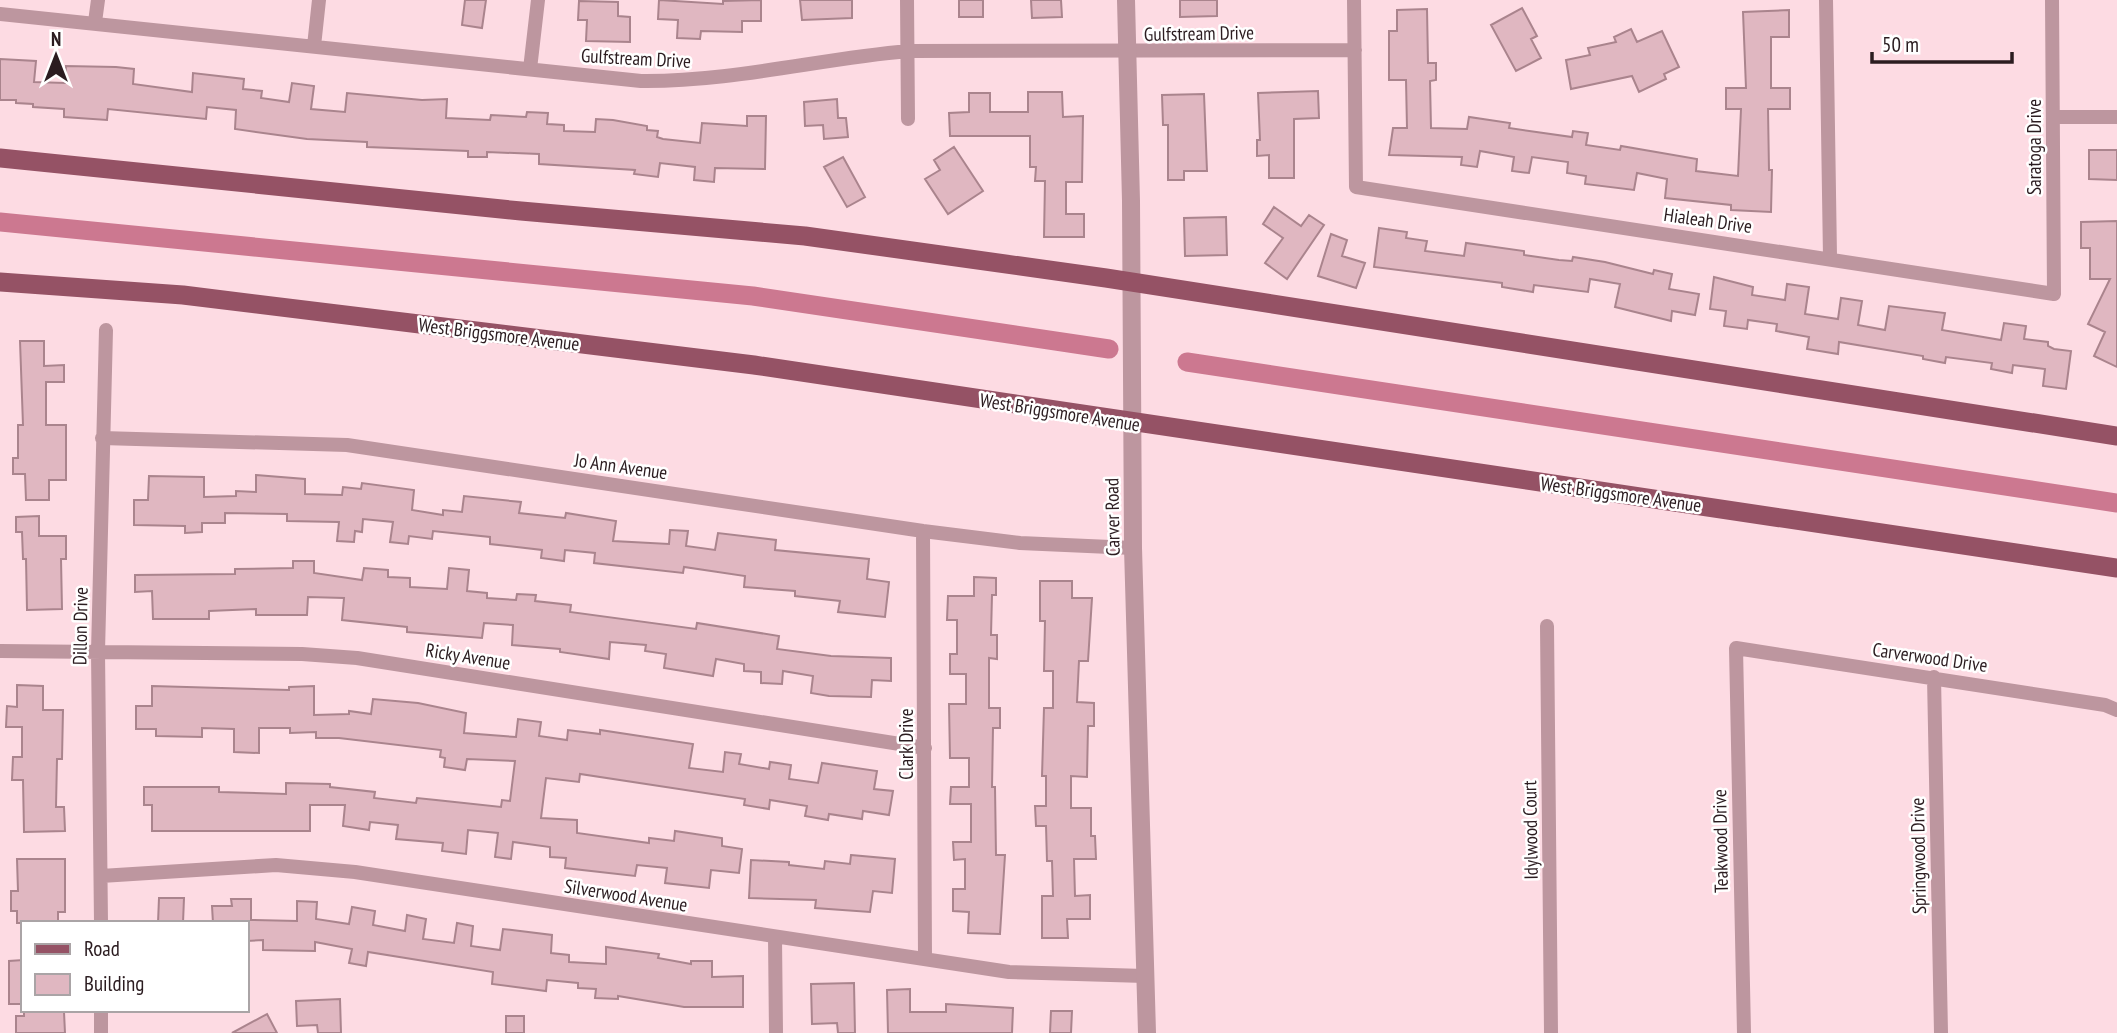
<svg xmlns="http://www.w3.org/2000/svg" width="2117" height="1033" viewBox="0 0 2117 1033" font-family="'PT Sans Narrow',sans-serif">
<rect width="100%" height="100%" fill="#fddbe3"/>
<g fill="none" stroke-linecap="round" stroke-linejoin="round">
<path stroke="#cc7890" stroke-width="19" d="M0 222 753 296 1109 349
M1187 362 2117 503"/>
</g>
<path fill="#e0b7c1" stroke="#aa848d" stroke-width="2" d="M465 0H486L482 28 462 25Z
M659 0 723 4V1L761 0V21H742V32L701 31 700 39 677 38 678 20 658 19Z
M800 0H852V18L802 20Z
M959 0H983V17H959Z
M1031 0H1061L1062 17 1032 18Z
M1180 0H1217V16L1180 17Z
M579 1 618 2V16L630 17V42L586 41 587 20H578Z
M1522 8 1537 36 1531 39 1541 58 1516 71 1491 25Z
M1427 9 1428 63H1436V80L1430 81 1431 128 1467 129 1469 117 1510 123 1509 128 1572 137 1573 131 1588 133 1586 145 1620 150 1621 146 1697 159 1696 171 1738 176 1741 109H1726V88H1746L1743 12 1789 10V37H1771V88H1790V109H1768L1769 170H1772L1771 212 1731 210V205L1665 198 1667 179 1637 173 1634 190 1585 184 1586 176 1567 173 1568 162 1532 157 1529 173 1512 171 1514 157 1480 151 1477 167 1461 165 1462 157 1389 155 1393 128H1407L1406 80H1389V31H1397V10Z
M1631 29 1637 42 1662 31 1679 67 1664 74 1666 79 1639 92 1632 76 1571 89 1566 60 1590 55 1588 48 1616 42 1614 37Z
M0 59 36 61 34 82 65 83 66 66 116 67 134 69 133 84 192 92 193 73 244 79 243 89 262 91 261 98 289 102 292 83 314 86 311 109 345 112 347 93 422 100 447 99 446 118 490 120 491 115 526 117 527 112 548 113 547 124 564 125V131L595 132 596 119 613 120 647 126V130L658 131 657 137 663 139 700 143 702 123 747 126V116H766L765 169 715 168 714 182 694 180 695 167 660 163 658 177 634 174 635 170 539 164V154L487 152V157H468V151L367 147V142L307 139 235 129 236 110 207 107 206 119 108 109 107 120 64 117V109L33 107V104L16 103V100H0Z
M1318 91 1319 118 1294 119V178H1269V155L1257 156V140H1260L1258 93Z
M1028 92H1062L1063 117 1083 116 1082 182H1066V214H1084V237H1044L1045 181H1035L1036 167H1030V136H950L949 113 969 112V93H990V112H1028Z
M1204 94 1207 171H1184V180H1168V125H1163L1162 95Z
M837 99 838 118H846L848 137 824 139 823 125 805 126 804 102Z
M954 147 983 191 948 214 925 179 940 170 934 160Z
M2089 150H2117V180L2089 179Z
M843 157 865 197 847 207 824 167Z
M1274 207 1301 226 1309 215 1324 225 1287 279 1265 263 1283 238 1263 224Z
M1226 217 1227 255 1185 256 1184 218Z
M2117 221V367L2094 356 2105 332 2088 324 2110 279H2090V248H2081V222Z
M1379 228 1407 232 1406 238 1427 241 1425 251 1464 256 1466 243 1524 251V255L1559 260 1572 261 1573 257 1605 262 1653 274 1654 270 1672 274 1669 289 1699 294 1695 315 1672 311 1671 321 1615 307 1620 284 1590 279 1588 292 1534 285 1533 292 1502 287V283L1374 267Z
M1331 234 1347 240 1342 256 1365 263 1356 288 1318 276Z
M1714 277 1753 287 1752 295 1785 300 1787 284 1809 287 1805 314 1838 319 1841 298 1862 301 1858 325 1885 330 1889 306 1945 313 1942 330 2001 340 2004 323 2026 326 2024 339 2048 342V346L2054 349 2071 351 2066 389 2043 386 2045 369 2013 365 2012 373 1991 369 1992 363 1946 357 1945 363 1923 359V356L1839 342 1838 354 1807 349 1809 337 1776 331 1777 324 1748 320 1747 329 1724 326 1726 311 1710 309Z
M20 341H44V366L64 365V382H46V425H66V480H49V500H26L25 474H13V458H18V425H23Z
M256 475 305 479V494L342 495 343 487 361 489 362 483 414 490 412 510 443 515V510L462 512 464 496 521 502 519 513 565 518 566 513 616 521 613 541 669 544 670 530 688 531 686 546 715 550 718 533 776 540 775 550 869 559 867 579 889 582 885 617 838 612 840 601 795 596V591L744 587 745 576 684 567 683 573 594 563 595 553 565 550 564 561 541 558 542 550 490 544V537L433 531 432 539 409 536 408 544 390 542 393 522 363 519 362 532 355 531 354 542 337 541 339 522 287 521V514L225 513V523H202V532L185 533V526L134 525V500H148L149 476 204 477V497L236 496V491L256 492Z
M39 516V536H66V559H61L62 609 27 610 26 559H23L22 532H16V517Z
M293 561H314V573L362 580 364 568 388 570V577L410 578V587L447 589 449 568 469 570 467 591 487 593V598L516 600 517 594 536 595 535 601 571 605 570 612 696 629 697 623 779 636 777 649 831 656 891 658V681L872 680 871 697 829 696 811 693 813 676 783 671 782 684 761 683V672L744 671V664L716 659 713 676 664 668 666 654 645 651 646 645 610 642 609 659 560 652V649L512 645 513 625 484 623 482 638 407 632V627L342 620 344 598 308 597 307 615H256V609L209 611V619H153L152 591 135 592V575L235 574V569L293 568Z
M974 577 996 578V595H992L991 635H997V659L989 658V708H1000V728H993L992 787H995L996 855H1005L1000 934 968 933 969 912 953 911V889H965V859L954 860 953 842H971V804H950L951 787H969V758H950L949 704H966V674H950V654H957V620H947L948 596H974Z
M1040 581H1072V598H1092L1088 661H1079L1077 702 1094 703V726H1088L1087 777 1071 776V808H1091V836H1095L1096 859H1074L1075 896 1090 895V919H1067L1068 938H1042V896H1053L1052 861H1047L1046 826H1036L1035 806H1046V776H1042L1044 708H1053V671H1044L1045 621H1040Z
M17 685 43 686V710H63L62 759H57L56 807H64L65 831 24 832 23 780H12L13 757H22V727H6L7 706 17 707Z
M152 686 289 690V687L314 686V715L349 714V711L371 714 373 699 418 703 466 713 464 733 516 737 518 719 541 722 539 736 567 740 568 730 600 734V730L693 744 689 768 723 772 725 752 741 754 739 764 769 769 770 762 791 765 789 779 818 783 822 763 877 771 874 789 893 791 889 815 863 811 862 819 829 814 828 820 805 816 807 806 770 800 769 809 744 805 745 799 580 774 579 782 546 778 541 818 577 820V833L649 843V838L674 841 675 831 722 838V846L742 849 739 873 711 870 709 888 665 883 667 868 637 865 635 876 565 868 566 858 550 857V847L513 842 511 859 495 857 498 833 468 830 466 854 442 851 443 843 396 839 398 825 370 822 369 830 343 826 345 805H310V831H152V805H144V787H219V792L286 794V783L330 784V787L375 792 374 798 416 803 417 798 436 800 501 807 502 800 510 801 515 761 467 759 465 770 444 767 445 758 440 757 441 750 339 738H316V732L290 733V728H259V753L234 752V729L202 728V737L156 736V729H136V706H152Z
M851 855 895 859 892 893 873 891 870 912 815 908 816 900 749 898 751 860 789 862V865L824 869 825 861 850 864Z
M17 859H65V912H58V923H17V911H11V891H18Z
M159 898H184L183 923H158Z
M231 899H251V920L297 921V901L317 902 316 919 349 924 352 907 375 911 373 925 405 931 407 915 426 919 423 939 454 943 457 923 473 926 471 946 500 950 503 929 552 935 551 953 569 955V962L606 964V947L659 954 658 958 691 964V961H712V977L743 976V1007H684L618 996V999L595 998 596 989 578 988V983L547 980 546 991 492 984 493 972 368 952 366 966 349 963 352 949 315 942V951L263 950V940L247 941V923H213L212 906H232Z
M23 960V1004H9V961Z
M854 983 855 1033H838L837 1023 812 1024 811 984Z
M910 989V1012H946V1004L1013 1008 1012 1033H888L887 990Z
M340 999 341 1033H318L317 1025 297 1026 296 1001Z
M24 1010 64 1012 65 1033H16V1016H24Z
M1051 1011H1072L1071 1033H1050Z
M267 1014 277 1033H232Z
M506 1016H524V1033H506Z"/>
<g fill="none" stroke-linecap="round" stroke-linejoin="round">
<path stroke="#bd969f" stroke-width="14" d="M907 0 908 119
M1354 0 1356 187 2054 294 2052 0
M1826 0 1830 257
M0 14 641 81C731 82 818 59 908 51L1355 50
M95 22 98 0
M314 46 319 0
M530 69 538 0
M2054 117H2117
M102 438 347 445 923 531 1020 543 1133 548
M923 531 925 957
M1547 626 1551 1033
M0 651 302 654 357 658 925 748
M1934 677 1941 1033
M101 876 276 865 355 872 1009 972 1145 976
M101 923 98 652 106 330
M775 938 776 1033
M101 1010V1033
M1744 1033 1736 648 2105 705 2117 710"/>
<path stroke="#bd969f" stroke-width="18" d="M1126 0 1131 201 1133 548 1147 1033"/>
<path stroke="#955265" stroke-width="19" d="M0 158 521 211 805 236 1106 278 2117 436
M0 282 183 295 754 365 2117 568"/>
</g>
<g text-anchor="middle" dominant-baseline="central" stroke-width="5" stroke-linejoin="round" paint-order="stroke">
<g font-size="19" fill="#2b1c20" stroke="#fff">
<text transform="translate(1199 33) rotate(-1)">Gulfstream Drive</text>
<text transform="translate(636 58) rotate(3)">Gulfstream Drive</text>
<text transform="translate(2034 147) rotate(-90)">Saratoga Drive</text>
<text transform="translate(1708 220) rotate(8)">Hialeah Drive</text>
<text transform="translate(499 334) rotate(7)">West Briggsmore Avenue</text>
<text transform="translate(1060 412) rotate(9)">West Briggsmore Avenue</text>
<text transform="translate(621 466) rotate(8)">Jo Ann Avenue</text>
<text transform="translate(1621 494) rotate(8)">West Briggsmore Avenue</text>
<text transform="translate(1112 517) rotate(-91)">Carver Road</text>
<text transform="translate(80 626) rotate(-89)">Dillon Drive</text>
<text transform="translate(468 656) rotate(9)">Ricky Avenue</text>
<text transform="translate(1930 657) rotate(8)">Carverwood Drive</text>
<text transform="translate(906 744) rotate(-90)">Clark Drive</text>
<text transform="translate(1530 830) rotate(-91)">Idylwood Court</text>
<text transform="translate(1720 841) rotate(-91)">Teakwood Drive</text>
<text transform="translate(1918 856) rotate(-91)">Springwood Drive</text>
<text transform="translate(626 895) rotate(9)">Silverwood Avenue</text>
</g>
</g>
<rect x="21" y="921" width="228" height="91" fill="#ffffff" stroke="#aaa4a6" stroke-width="2"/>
<rect x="35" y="944" width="35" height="10" fill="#955265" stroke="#aaa4a6" stroke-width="2"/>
<text x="84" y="956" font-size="21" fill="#2b1c20">Road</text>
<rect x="35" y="974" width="35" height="21" fill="#e0b7c1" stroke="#aaa4a6" stroke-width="2"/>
<text x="84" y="991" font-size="21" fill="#2b1c20">Building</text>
<g transform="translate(56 56)" stroke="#ffffff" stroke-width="5" paint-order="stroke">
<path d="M0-5L12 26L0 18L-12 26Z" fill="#2b1c20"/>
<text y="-10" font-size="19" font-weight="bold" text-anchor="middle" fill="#2b1c20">N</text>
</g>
<path d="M1872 52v10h140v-10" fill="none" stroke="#2b1c20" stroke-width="3.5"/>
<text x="1882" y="52" font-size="21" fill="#2b1c20" stroke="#ffffff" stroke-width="5" paint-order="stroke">50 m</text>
</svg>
